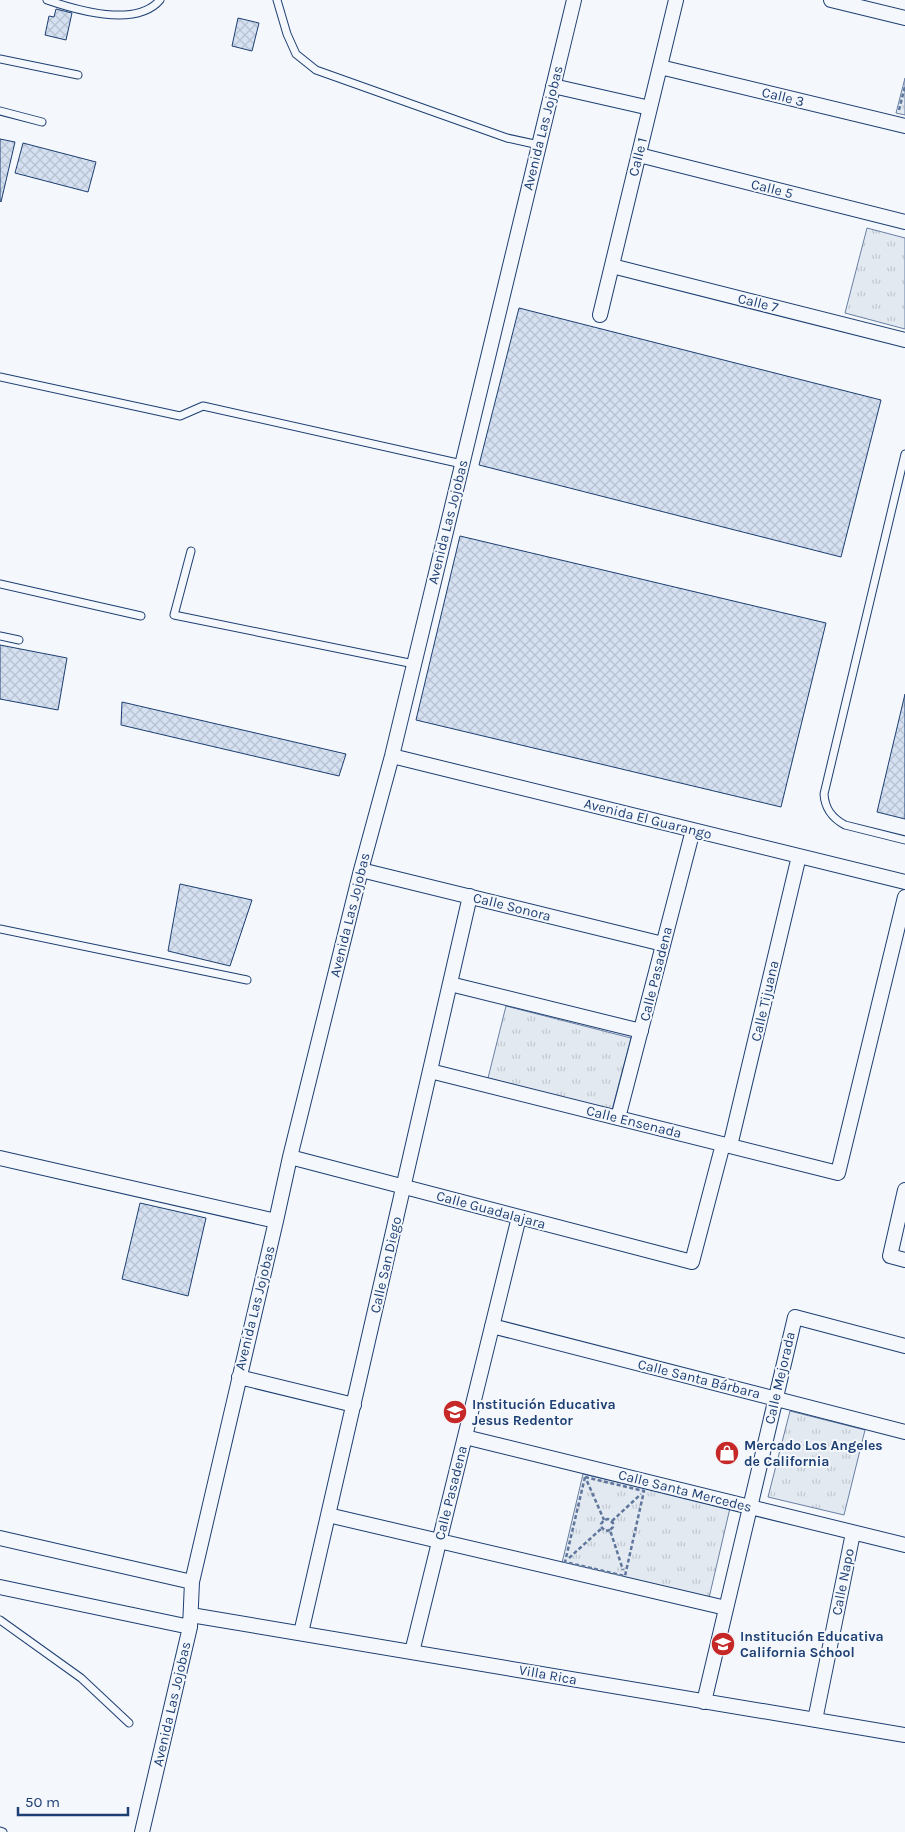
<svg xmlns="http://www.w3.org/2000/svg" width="905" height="1832" viewBox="0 0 905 1832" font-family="Karla,sans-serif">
<defs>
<pattern id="park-tufts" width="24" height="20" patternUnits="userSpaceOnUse" patternTransform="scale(1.25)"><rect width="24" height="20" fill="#e3e9f0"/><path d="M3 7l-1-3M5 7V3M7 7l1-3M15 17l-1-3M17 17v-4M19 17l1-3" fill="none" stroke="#c2c9d1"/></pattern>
<pattern id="building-cross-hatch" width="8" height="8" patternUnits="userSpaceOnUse" patternTransform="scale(1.25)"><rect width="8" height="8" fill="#d5e0f0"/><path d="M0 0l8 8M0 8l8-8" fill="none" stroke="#b6c1d1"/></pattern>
</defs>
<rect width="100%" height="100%" fill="#f4f7fb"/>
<path fill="url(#park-tufts)" stroke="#687fa3" d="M905 78V115L896 113Z
M867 228 905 238V329L845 313Z
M506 1006 631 1038 612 1110 488 1078Z
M790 1411 865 1430 844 1515 768 1497Z
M583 1474 730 1508 709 1598 562 1563Z"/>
<path fill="url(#building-cross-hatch)" stroke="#1d3f73" d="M56 9 72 13 66 40 45 35 49 16 54 17Z
M238 18 259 23 252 51 232 46Z
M0 139 15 142 1 202 0 201Z
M23 143 96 162 88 192 15 173Z
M519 308 881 400 841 557 479 465Z
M460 536 826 623 781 807 416 720Z
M0 645 67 658 58 710 0 699Z
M905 694V819L877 812Z
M122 702 346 754 339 776 121 725Z
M180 884 252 900 230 966 168 951Z
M140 1203 206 1218 188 1296 122 1279Z"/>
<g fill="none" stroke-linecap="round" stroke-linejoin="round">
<g stroke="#1d3f73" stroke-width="9">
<path id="service" d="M47 0C76 10 136 28 160 0
M277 0 287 34 296 54 316 70 507 138 539 145
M0 59 78 75
M0 111 42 122
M0 377 180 416 203 406 462 464
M905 454 824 794C825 809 832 818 845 825L905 840
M191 551 174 615 414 664
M0 584 141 616
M0 636 19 640
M0 929 247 980
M0 1620 81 1678 129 1723
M0 1831 3 1832"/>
</g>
<g stroke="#1d3f73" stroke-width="16">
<path id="minor" d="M831 0 905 18
M660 67 905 126
M553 86 650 108
M639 155 905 222
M612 266 905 340
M600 315 676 0
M392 756 905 882
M361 870 663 944
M450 984 641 1031
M430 1071 838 1173 905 897
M618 1118 693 830
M730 1146 799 856
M290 1157 692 1262 723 1144
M0 1158 276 1221
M905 1190 890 1256 905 1260
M492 1326 905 1432
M239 1377 354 1405
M465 1437 905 1545
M328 1515 726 1608
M0 1538 192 1582
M0 1587 190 1627
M191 1615 905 1735
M301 1633 470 896
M412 1652 519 1217
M704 1702 795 1317 905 1346
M815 1720 853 1533
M142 1832 190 1627 192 1582 276 1221 290 1157 361 870 392 756 574 0"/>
</g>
<path stroke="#5e769c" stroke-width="2.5" stroke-dasharray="4 2.5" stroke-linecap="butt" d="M899 110 905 86
M585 1477 644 1491 625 1576 565 1562Z
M587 1481 604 1520
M612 1521 641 1494
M610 1530 606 1531 602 1528 601 1524 604 1520 608 1519 613 1523V1527L610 1530 623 1570
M569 1558 602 1528"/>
<use href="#service" stroke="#f4f7fb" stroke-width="7"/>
<use href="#minor" stroke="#f4f7fb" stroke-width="14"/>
</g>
<defs>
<g id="school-disc" transform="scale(1.25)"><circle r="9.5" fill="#c62828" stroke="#f4f7fb"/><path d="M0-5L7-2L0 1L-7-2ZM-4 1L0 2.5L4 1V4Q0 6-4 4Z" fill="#fff"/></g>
<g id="shop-disc" transform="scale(1.25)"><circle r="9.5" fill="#c62828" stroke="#f4f7fb"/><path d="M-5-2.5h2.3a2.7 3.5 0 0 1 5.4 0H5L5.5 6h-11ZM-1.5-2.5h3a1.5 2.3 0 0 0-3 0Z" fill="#fff"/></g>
</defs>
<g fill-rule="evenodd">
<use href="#school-disc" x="455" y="1412"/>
<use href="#shop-disc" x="727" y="1453"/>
<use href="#school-disc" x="723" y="1644"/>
</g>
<g text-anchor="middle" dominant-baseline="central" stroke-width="4" stroke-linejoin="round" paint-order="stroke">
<g font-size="14" fill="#1d3f73" stroke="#f4f7fb">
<text transform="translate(783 97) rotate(14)">Calle 3</text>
<text transform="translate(543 128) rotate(-76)">Avenida Las Jojobas</text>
<text transform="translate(638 157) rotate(-76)">Calle 1</text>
<text transform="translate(772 189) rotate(14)">Calle 5</text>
<text transform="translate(758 303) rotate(14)">Calle 7</text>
<text transform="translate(448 522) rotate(-76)">Avenida Las Jojobas</text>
<text transform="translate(648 819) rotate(14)">Avenida El Guarango</text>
<text transform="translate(512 907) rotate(14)">Calle Sonora</text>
<text transform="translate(350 915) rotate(-76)">Avenida Las Jojobas</text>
<text transform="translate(656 974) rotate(-76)">Calle Pasadena</text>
<text transform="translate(765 1001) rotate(-77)">Calle Tijuana</text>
<text transform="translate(634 1122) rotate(14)">Calle Ensenada</text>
<text transform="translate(491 1210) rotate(15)">Calle Guadalajara</text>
<text transform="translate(386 1265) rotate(-77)">Calle San Diego</text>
<text transform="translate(255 1308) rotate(-76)">Avenida Las Jojobas</text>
<text transform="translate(780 1378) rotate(-77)">Calle Mejorada</text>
<text transform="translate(699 1379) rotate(14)">Calle Santa Bárbara</text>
<text transform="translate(685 1491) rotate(14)">Calle Santa Mercedes</text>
<text transform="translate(451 1493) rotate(-76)">Calle Pasadena</text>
<text transform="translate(843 1582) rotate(-79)">Calle Napo</text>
<text transform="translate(548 1675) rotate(10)">Villa Rica</text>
<text transform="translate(172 1704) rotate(-77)">Avenida Las Jojobas</text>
</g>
<g font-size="14" font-weight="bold" fill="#1d3f73" stroke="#f4f7fb" text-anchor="start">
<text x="472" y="1404">Institución Educativa<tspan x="472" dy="16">Jesus Redentor</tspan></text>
<text x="744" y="1445">Mercado Los Angeles<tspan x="744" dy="16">de California</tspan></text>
<text x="740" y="1636">Institución Educativa<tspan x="740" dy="16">California School</tspan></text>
</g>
</g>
<path d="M18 1807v8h110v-8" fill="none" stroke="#1d3f73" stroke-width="2.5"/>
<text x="25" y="1807" font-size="15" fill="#1d3f73" stroke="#f4f7fb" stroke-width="4" paint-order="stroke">50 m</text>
</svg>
